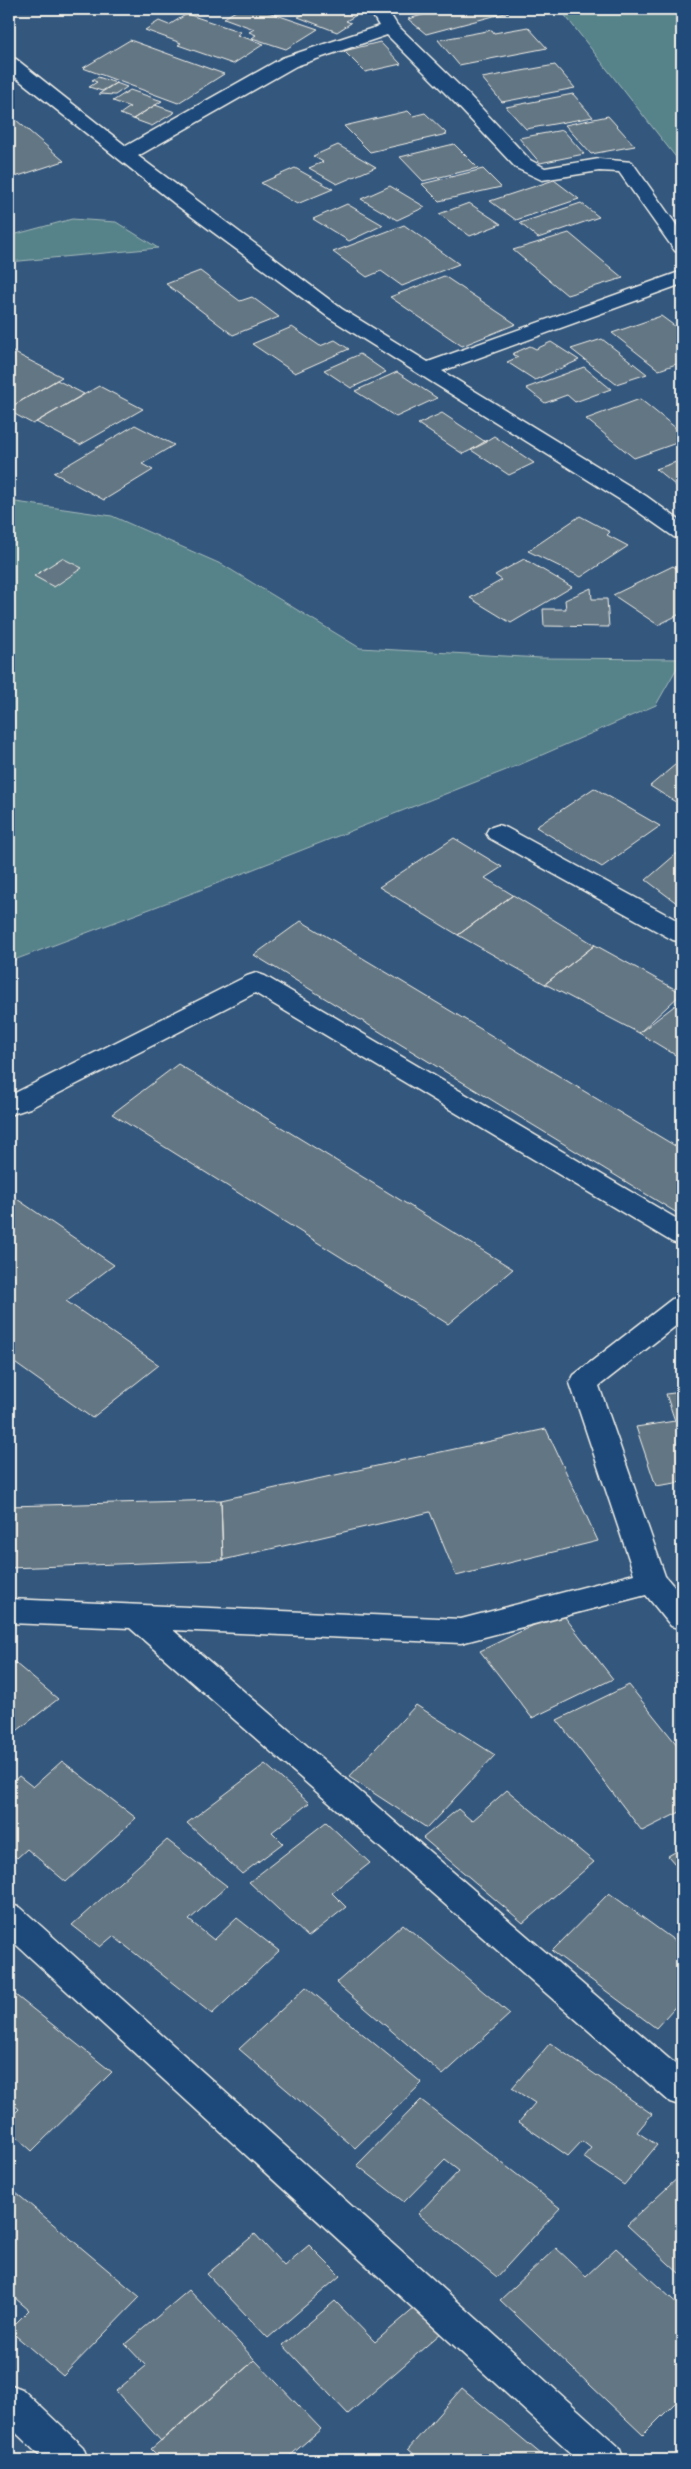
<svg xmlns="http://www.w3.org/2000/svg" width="691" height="2469" viewBox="0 0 691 2469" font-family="'Architects Daughter',sans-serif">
<rect width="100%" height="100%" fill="#33577d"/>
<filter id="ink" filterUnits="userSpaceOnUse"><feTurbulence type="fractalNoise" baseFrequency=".02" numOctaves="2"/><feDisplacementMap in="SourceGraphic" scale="10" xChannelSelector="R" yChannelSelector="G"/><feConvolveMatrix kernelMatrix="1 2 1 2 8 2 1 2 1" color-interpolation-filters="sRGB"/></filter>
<g filter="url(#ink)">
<path fill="#56828a" stroke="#a5bab9" d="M560 9H682V165Z
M72 219 116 222 158 248 9 262V236Z
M9 501 112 516 223 565 360 648 541 658 682 659 656 705 519 765 195 892 9 962Z"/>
<path fill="#637684" stroke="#f4f1e8" d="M239 9H259L318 29 286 49 252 38 256 35 249 32 254 29 224 18Z
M312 9H362L365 10 346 21 351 23 337 32 298 17Z
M419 9H505L509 12 426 34 408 19 426 14Z
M187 14 241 32 237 35 264 44 233 64 178 45 181 43 145 30 159 21 169 25Z
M528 27 547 48 459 65 438 40 492 30 494 33Z
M130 40 224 74 178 103 83 68Z
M380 42 401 64 365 72 344 51Z
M555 65 575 88 502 102 482 78Z
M98 77 116 83 102 91 89 87 97 82 92 80Z
M116 83 127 87 115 95 99 94Z
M130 90 162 101 133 119 120 114 130 107 113 101Z
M573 94 593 117 526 129 506 107Z
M155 105 175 112 152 126 133 119Z
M408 111 413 116 425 113 447 134 370 152 344 126Z
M9 114 64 161 9 179Z
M608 116 635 146 591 154 565 125Z
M563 130 584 154 540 163 519 138Z
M454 144 478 168 423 181 400 157Z
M338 145 376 167 337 184 309 168 323 162 313 156Z
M295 168 333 189 297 204 261 183Z
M483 169 501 187 439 201 422 184Z
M554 180 579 199 516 220 490 201Z
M390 186 425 207 397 220 361 199Z
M469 203 501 224 470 236 439 214Z
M581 203 599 217 538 238 520 223Z
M347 204 383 225 349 241 313 219Z
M404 225 459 264 402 286 381 271 367 277 333 252Z
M569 233 623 278 567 295 513 250Z
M200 271 240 301 252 297 279 317 233 335 166 284Z
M444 276 516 324 462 346 390 297Z
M661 316 676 327 682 324V362L659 370 612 333Z
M292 327 320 346 335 340 349 349 295 373 252 344Z
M602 339 647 374 616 384 571 349Z
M551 342 579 360 535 380 507 362 518 357 512 354 530 346 536 349Z
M9 350 62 377 9 408Z
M360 354 386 372 351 388 324 370Z
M584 367 611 389 575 402 567 395 545 403 526 388Z
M397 372 437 398 396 417 355 391Z
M57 380 84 394 33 424 9 411V408Z
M99 386 143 409 80 445 36 422Z
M640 399 682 433V441L634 458 586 419Z
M442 413 484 441 487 442 463 454 418 424Z
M135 425 174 445 142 464 153 470 104 500 54 473Z
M494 436 534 463 509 475 471 450Z
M682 460V491L656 469Z
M580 516 610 532 607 535 628 546 581 577 528 551Z
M62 558 82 568 54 587 34 576Z
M524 559 572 587 511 623 470 598 502 580 495 575Z
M673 566 682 572V613L658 625 613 595Z
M591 588 592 599H607L609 627 544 626 543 609H566L565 600Z
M682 759V806L650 786Z
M594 788 660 826 602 867 536 827Z
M454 838 502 867 485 878 513 895 458 935 379 887Z
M682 849V907L646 880Z
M513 895 595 945 545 984 458 935Z
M301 921 682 1150V1216L254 955Z
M595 945 682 993 639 1033 545 984Z
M682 1000V1059L639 1033Z
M178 1064 513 1269 448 1324 112 1114Z
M11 1195 114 1265 66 1301 159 1365 92 1418 9 1359V1197Z
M682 1392V1482L656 1486 636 1427 675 1421 666 1394Z
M546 1429 598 1541 456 1576 430 1512 223 1560 221 1500Z
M221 1500 223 1560 9 1568V1506Z
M561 1612 613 1679 532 1718 480 1651Z
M9 1658 58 1699 9 1737Z
M629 1685 682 1751V1811L642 1831 557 1720Z
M416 1705 495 1755 427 1828 349 1777Z
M62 1761 136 1818 66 1882 27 1849 17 1858 9 1851V1785L19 1776 33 1787Z
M265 1764 309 1803 272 1832 283 1843 242 1874 187 1823Z
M507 1790 594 1862 523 1923 423 1838 458 1809 472 1821Z
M326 1822 370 1863 332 1893 346 1907 308 1937 249 1882Z
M167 1840 227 1886 189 1920 214 1940 237 1918 279 1951 212 2014 113 1936 100 1947 72 1925Z
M682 1848V1872L668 1856Z
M609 1893 682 1946V1999L656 2028 552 1951Z
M403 1924 510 2014 443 2075 336 1983Z
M306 1987 422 2083 355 2148 239 2049Z
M9 1990 112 2072 32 2151 9 2130V2119L19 2109 9 2101Z
M550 2043 652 2114 637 2132 657 2145 624 2185 583 2157 591 2148 582 2141 568 2156 519 2122 535 2103 512 2088Z
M421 2100 560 2208 497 2277 418 2214 459 2171 445 2160 404 2202 357 2165Z
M682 2174V2276L627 2225Z
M9 2187 140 2297 63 2376 9 2330 29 2310 9 2293Z
M255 2234 284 2266 309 2245 340 2276 268 2338 207 2274Z
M556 2248 586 2276 616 2248 682 2308V2396L643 2435 500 2300Z
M189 2290 255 2360 161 2441 116 2391 146 2366 125 2344Z
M335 2301 375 2342 416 2307 441 2333 348 2414 283 2345Z
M255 2360 321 2429 285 2460H162L151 2449Z
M462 2388 548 2460H421L408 2449Z"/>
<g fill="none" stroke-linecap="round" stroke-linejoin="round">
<g stroke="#f4f1e8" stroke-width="3">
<path id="minor" d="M369 9H387L397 25 469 95 530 160 545 168 599 159 632 162 682 233V253L675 251 619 172 599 171 542 180 516 168 455 103 387 35 296 66 138 156 342 309 428 362 682 271V284L442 371 646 496 682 522V539L674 537 630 506 328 317 179 207 9 72V58L16 59 126 146 282 58 379 26Z
M498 825 507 828 682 923V942L673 940 489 838 486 833 489 828Z
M256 973 265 976 682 1222V1245L672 1242 255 993 30 1108 9 1115V1096L247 976Z
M682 1296V1321L599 1386 665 1576 682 1596V1629L671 1626 646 1595 461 1643 173 1630 682 2070V2106L670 2102 130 1628 9 1623V1599L461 1619 634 1574 570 1383 574 1375 672 1299Z
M9 1904 21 1908 619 2447 624 2460H579L9 1938Z
M9 2384 22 2389 83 2447 88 2460H44L9 2426Z"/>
</g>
<use href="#minor" fill="#1f4a7a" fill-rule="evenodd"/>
</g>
</g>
<rect width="691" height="2469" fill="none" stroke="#1f4a7a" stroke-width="30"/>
<rect x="15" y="15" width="661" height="2439" fill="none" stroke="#f4f1e8" stroke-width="2" filter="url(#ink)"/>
</svg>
